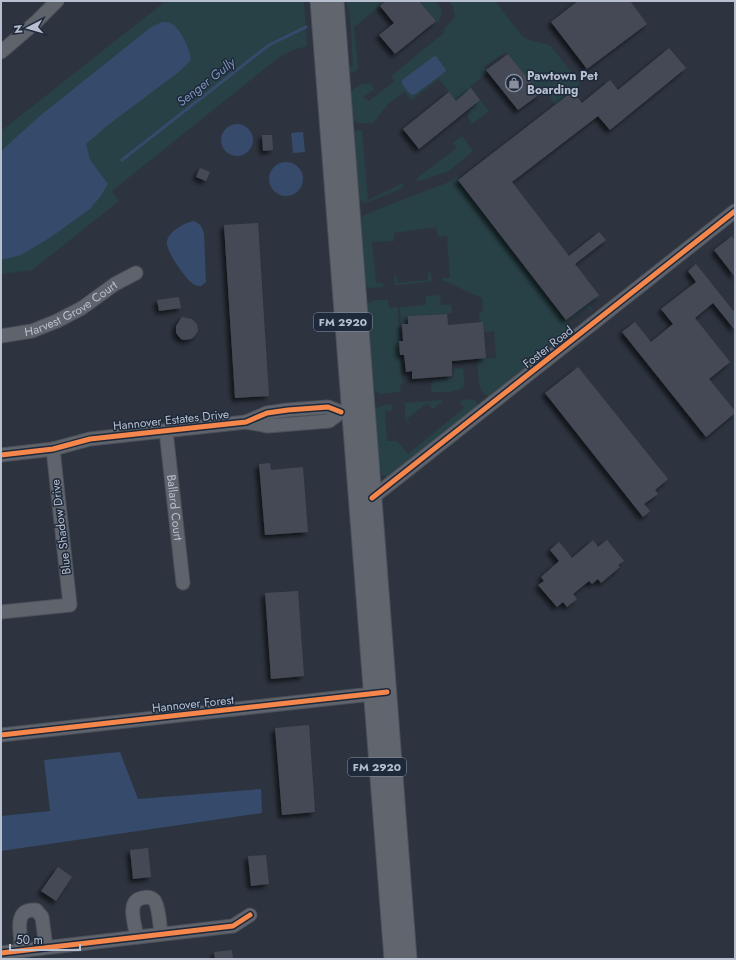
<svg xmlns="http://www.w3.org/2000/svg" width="736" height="960" viewBox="0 0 736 960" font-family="Jost,sans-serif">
<defs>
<filter id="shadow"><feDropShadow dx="-3.5" dy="3.5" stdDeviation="2" flood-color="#0009"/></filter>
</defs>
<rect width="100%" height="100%" fill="#2d343f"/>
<path fill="#284146" d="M166 1H304L307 46 293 50 278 58 112 191 119 201 32 270 1 274V131Z
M347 1H386L354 27 358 67 355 72H352L349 71V68L353 66 350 17Z
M419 1H435C443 11 443 12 438 23Z
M449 1H495L522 36 529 40 550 45 580 84 555 105 545 91 540 94 506 52 484 67 488 72 470 87 471 88 464 111 439 79 411 100 404 92 388 104 373 123C366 123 359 125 353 120L351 91 359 85 371 83 374 90 363 97 369 101 395 81 391 76 445 32 443 30 455 17 453 7Z
M480 100 489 111 472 124 468 117 471 108Z
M357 130H362L368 200 403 183V188L365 203 359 199 354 132Z
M462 136 473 151 449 171 417 182V178L457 148 453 143Z
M457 176 459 179 458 180 565 320 599 295 600 296 589 305 593 310 592 311 587 307 567 322 571 327 570 329 572 333 491 398 483 393 479 385 477 359 496 358 494 331 484 332 483 323H480L479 311 483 312 482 298 442 280V278H450L447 236 438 237 436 227 394 233V241L372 242 376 283H383L384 286 383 287 369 288 366 285 361 217 381 208 449 182Z
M429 271 431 273 432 280 430 282 397 285 395 284 394 277 396 275 398 283 428 280V273Z
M440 295 441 305H451L452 313 408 316 409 324H402V341L400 307 426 305V296Z
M376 300H388L389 308 398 307 400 355 403 383 400 384 401 390 399 392 380 394 374 390 367 305 370 302Z
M463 368C463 373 465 380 464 385 462 393 438 393 431 392V386L433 385V380L454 378V369Z
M469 399 475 400 477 403 479 409 392 476 387 477 381 474 379 460 375 409 385 405 392 404 393 410 385 411 387 441H397L408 454 464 408 460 402V401Z
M442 400V402L433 409 427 403 407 419 411 426 405 419V403Z"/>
<path fill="#364a6b" d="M162 22C165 22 170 22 172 24 181 29 190 49 191 60L180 71 108 125 86 144 90 160 108 184 100 197 90 209 51 237 21 255 1 260V151L41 115 151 27Z
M436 56 446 70 445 72 414 95 410 94 402 84V80L433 57Z
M221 140a16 16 0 1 1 32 0a16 16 0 1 1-32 0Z
M303 132 305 152 293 153 291 133Z
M269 179a17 17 0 1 1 34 0a17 17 0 1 1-34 0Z
M193 221C200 223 202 227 204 233L206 282 201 286C197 286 195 286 192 283 185 278 165 250 167 241 169 231 185 223 193 221Z
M120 752 138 799 261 789 262 813 1 851V816L50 811 44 760Z"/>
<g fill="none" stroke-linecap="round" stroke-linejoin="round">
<path stroke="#364a6b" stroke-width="3" d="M122 160 269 45 306 27"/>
</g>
<path fill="#454a54" filter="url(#shadow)" d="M386 1H419L436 21 395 54 379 35 394 23 380 6Z
M578 1H630L647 24 587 69 551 22Z
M669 48 686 68 610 130 598 116 512 182 569 256 599 232 606 240 575 264 599 295 566 320 458 180 573 91 582 103 610 80 618 90Z
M508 54 540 94 518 110 486 70Z
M471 88 480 100 419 149 403 129 449 92 456 101Z
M262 135H272L273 150 263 151Z
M200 168 210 172 206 181 196 177Z
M258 223 269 396 235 398 224 225Z
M732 236 735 241V277L714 250Z
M696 264 735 313V330L713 303 695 318 730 362 709 379 735 411V413L706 437 622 332 635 322 651 342 673 324 661 309 696 282 688 271Z
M179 297 181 308 159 311 157 300Z
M447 314 448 325 483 322 486 358 452 361V376L412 379V371L406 372 404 355H400L399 341H403L402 324H408V316Z
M182 317 192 319 197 324 198 331 194 337 191 339 184 340 181 339 176 333V326Z
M578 367 668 479 655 490 658 494 644 504 650 511 643 517 545 393Z
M270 463 271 470 303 467 308 532 265 535 259 464Z
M593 540 598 547 607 540 624 561 618 565 620 567 601 583 598 579 592 584 589 581 573 594 577 599 567 607 563 602 557 607 538 585 544 581 541 577 559 561 550 550 559 542 572 558Z
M298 591 304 676 271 679 265 593Z
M309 725 315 812 282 815 275 728Z
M148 848 151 877 133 879 130 850Z
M266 855 269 884 251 886 248 856Z
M58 867 72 877 56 901 41 891Z
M232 950 233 959H215L214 952Z"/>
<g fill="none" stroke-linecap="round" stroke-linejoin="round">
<g stroke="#4c5059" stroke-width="15">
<g id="minor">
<path d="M1 52 36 22 57 1"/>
<path id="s1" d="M1 336 32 331 57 321 82 308 115 284 136 273"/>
<path d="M246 422 268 426 329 421 341 412 348 411"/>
<path id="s2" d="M166 431 183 583"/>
<path d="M1 455 53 449 90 439 246 422 267 413 288 410 328 407 341 412"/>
<path d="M372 498 735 211"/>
<path d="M1 612 70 605 53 449"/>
<path d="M1 735 381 693"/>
<path d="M137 937C135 925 126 901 142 898 146 897 151 897 154 900 159 906 160 927 161 934"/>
<path d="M22 950C21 935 12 908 36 910L42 917 46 947"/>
<path d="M1 953 233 926 250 915"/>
</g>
</g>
<g stroke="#4b505b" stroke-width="19">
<path id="major" d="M319 1 393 959
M335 1 408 959"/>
</g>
<use href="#minor" stroke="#5e636c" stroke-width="13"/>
<use href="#major" stroke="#60656e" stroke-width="17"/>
<g stroke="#1e293b" stroke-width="8">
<path id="cycleway" d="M1 455 53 449 90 439 246 422 267 413 288 410 328 407 341 412
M372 498 735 211
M1 735 387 692
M1 953 233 926 250 915"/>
</g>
<use href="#cycleway" stroke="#f5874c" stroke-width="5"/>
</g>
<defs>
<g id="shop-ring" transform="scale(0.9)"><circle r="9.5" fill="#1e293b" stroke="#878f9d" stroke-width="1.5"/><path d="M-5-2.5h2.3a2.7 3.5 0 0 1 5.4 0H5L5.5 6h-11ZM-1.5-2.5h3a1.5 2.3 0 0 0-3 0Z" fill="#878f9d"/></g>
</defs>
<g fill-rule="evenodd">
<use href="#shop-ring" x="514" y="83"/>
</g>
<g text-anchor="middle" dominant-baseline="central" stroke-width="3" stroke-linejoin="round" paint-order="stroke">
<g fill="#1e293b" stroke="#8a93a3" stroke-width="1">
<rect x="314" y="313" width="58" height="18" rx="3"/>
<rect x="348" y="758" width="58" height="18" rx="3"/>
</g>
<g font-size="11" font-weight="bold" fill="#b8c0cf">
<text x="343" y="322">FM 2920</text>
<text x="377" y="767">FM 2920</text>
</g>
<g font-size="12" font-weight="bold" fill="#b8c0cf" stroke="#1e293b" text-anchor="start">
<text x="527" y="76">Pawtown Pet<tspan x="527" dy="14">Boarding</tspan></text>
</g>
<g font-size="12" fill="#b8c0cf" stroke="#1e293b">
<text stroke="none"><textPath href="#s1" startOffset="76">Harvest Grove Court</textPath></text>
<text transform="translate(548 347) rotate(-38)">Foster Road</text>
<text transform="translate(171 420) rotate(-6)">Hannover Estates Drive</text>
<text stroke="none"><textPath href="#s2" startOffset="77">Ballard Court</textPath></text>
<text transform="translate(61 527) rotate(-97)">Blue Shadow Drive</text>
<text transform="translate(193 704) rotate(-6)">Hannover Forest</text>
</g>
<g font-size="13" font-style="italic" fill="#7c94b9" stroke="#1e293b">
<text transform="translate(206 82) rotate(-38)">Senger Gully</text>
</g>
</g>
<rect width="736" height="960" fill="none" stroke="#b8c0cf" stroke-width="4"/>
<g transform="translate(28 28) rotate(264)" stroke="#1e293b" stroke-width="3" paint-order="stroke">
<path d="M0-3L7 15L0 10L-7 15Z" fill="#b8c0cf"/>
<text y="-6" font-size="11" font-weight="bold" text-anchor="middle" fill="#b8c0cf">N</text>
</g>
<path d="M10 944v6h70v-6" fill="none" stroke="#b8c0cf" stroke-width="2"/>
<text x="16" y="944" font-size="12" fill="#b8c0cf" stroke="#1e293b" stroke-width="3" paint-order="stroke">50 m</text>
</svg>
